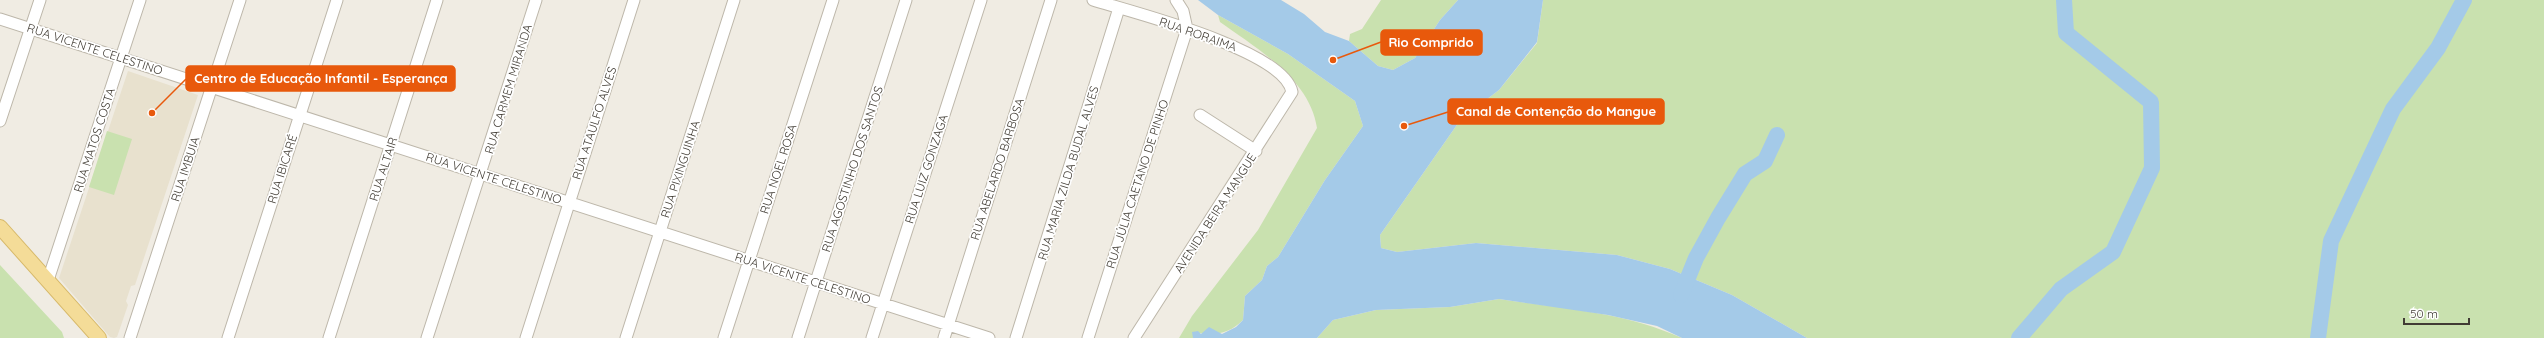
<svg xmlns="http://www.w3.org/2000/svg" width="2544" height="338" font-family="Quicksand,sans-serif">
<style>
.education{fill:#e8e1ce}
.green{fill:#c9e1af}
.water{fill:#a4cae8}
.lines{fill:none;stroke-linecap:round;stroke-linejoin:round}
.river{stroke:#a4cae8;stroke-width:16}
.minor-casing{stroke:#bdb7aa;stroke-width:13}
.major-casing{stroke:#d7b96a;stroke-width:16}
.minor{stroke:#fff;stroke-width:11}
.major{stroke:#f4dc98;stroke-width:14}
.labels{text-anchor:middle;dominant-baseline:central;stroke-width:3.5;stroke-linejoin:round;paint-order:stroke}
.street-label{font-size:12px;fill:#413c34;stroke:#fff}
.leader{fill:none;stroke:#e8590c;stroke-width:1.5}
.callout-dot{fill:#e8590c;stroke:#fff;stroke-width:1.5}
.callout{fill:#e8590c;stroke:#e8590c;stroke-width:1.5}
.callout-label{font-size:13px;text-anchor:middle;font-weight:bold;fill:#fff}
</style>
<rect width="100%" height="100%" fill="#f0ece3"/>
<path class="education" d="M128 71 198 95 135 285 131 286 126 301 128 305 117 337 114 338 110 337 59 278Z"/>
<path class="green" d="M1381 0H1458L1440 20 1415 58 1393 70 1378 66 1349 41 1350 34 1362 29Z
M1543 0H2544V338H1807L1732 295 1670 269 1617 255 1476 243 1397 252 1381 248 1380 235 1461 119 1499 90 1537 43Z
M1218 15 1288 54 1355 101 1363 126 1325 180 1278 257 1267 266 1262 280 1245 296 1243 320C1228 335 1213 336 1193 332V338H1179L1192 316 1258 230 1317 128C1310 79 1256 48 1220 22Z
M107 131 132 139 114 195 89 187Z
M0 265 62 332 64 338H0Z
M1499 299C1561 308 1625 312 1682 338H1317L1333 320 1376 310 1450 307Z"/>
<path class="water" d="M1198 0H1281L1304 14 1325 32 1349 41 1378 66 1393 70 1415 58 1440 20 1458 0H1543L1537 42 1499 90 1461 119 1380 235 1381 248 1397 252 1476 243 1617 255 1670 269 1732 295 1807 338H1682L1657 326 1608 315 1499 299 1450 307 1376 310 1333 320 1317 338H1193L1192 332 1198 331 1201 334 1209 327 1222 334 1236 327 1243 320 1245 296 1262 280 1267 266 1278 257 1325 180 1363 126 1355 101 1288 54 1218 15Z"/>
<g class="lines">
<path class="river" d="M1681 295 1696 258 1718 218 1745 174 1765 161 1777 135
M2019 338 2061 289 2113 252 2152 168 2151 102 2066 33 2064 0
M2318 338 2331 241 2393 109 2438 48 2464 0"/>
<defs>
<path id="minor" d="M1093 0C1132 12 1284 50 1292 92L1134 338
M0 19 989 338
M1200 115 1256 151
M0 121 40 0
M48 280 140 0
M130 338 240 0
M228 338 337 0
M329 338 437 0
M427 338 536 0
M526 338 634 0
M626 338 734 0
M724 338 833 0
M798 338 906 0
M872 338 981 0
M944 338 1051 0
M1016 338 1119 8
M1088 338 1187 29 1183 11 1176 0"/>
<path id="major" d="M0 227 99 338"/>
</defs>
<use href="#minor" class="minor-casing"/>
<use href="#major" class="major-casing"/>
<use href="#minor" class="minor"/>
<use href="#major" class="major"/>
</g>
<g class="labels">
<g class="street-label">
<text transform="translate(1198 34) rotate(19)">RUA RORAIMA</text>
<text transform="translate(95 49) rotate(18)">RUA VICENTE CELESTINO</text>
<text transform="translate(508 89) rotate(-73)">RUA CARMEM MIRANDA</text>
<text transform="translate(594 123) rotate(-72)">RUA ATAULFO ALVES</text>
<text transform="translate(94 140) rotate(-72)">RUA MATOS COSTA</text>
<text transform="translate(185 169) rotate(-72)">RUA IMBUIA</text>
<text transform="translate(282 169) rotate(-72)">RUA IBICARÉ</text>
<text transform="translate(383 169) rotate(-72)">RUA ALTAIR</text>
<text transform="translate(680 169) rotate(-72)">RUA PIXINGUINHA</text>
<text transform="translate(778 169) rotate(-72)">RUA NOEL ROSA</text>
<text transform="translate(852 169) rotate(-72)">RUA AGOSTINHO DOS SANTOS</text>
<text transform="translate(926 169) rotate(-72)">RUA LUIZ GONZAGA</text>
<text transform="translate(997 169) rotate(-72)">RUA ABELARDO BARBOSA</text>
<text transform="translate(1068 173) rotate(-73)">RUA MARIA ZILDA BUDAL ALVES</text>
<text transform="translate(494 178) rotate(18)">RUA VICENTE CELESTINO</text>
<text transform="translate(1137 184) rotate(-72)">RUA JÚLIA CAETANO DE PINHO</text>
<text transform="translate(1215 213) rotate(-57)">AVENIDA BEIRA MANGUE</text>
<text transform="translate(803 278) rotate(18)">RUA VICENTE CELESTINO</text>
</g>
</g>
<path class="leader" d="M1333 60L1381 42M152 113L186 79M1404 126L1448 112"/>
<g class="callout-dot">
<circle cx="1333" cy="60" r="4"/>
<circle cx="152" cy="113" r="4"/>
<circle cx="1404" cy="126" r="4"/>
</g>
<g class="callout">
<rect x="1381" y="30" width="101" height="25" rx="4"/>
<rect x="186" y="66" width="269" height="25" rx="4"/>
<rect x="1448" y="99" width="216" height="25" rx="4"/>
</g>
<g class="callout-label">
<text x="1431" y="47">Rio Comprido</text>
<text x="321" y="83">Centro de Educação Infantil - Esperança</text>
<text x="1556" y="116">Canal de Contenção do Mangue</text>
</g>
<path d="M2404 318v6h65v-6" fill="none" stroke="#413c34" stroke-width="2"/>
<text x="2410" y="318" font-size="12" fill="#413c34" stroke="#ffffff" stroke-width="3" paint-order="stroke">50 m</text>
</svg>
